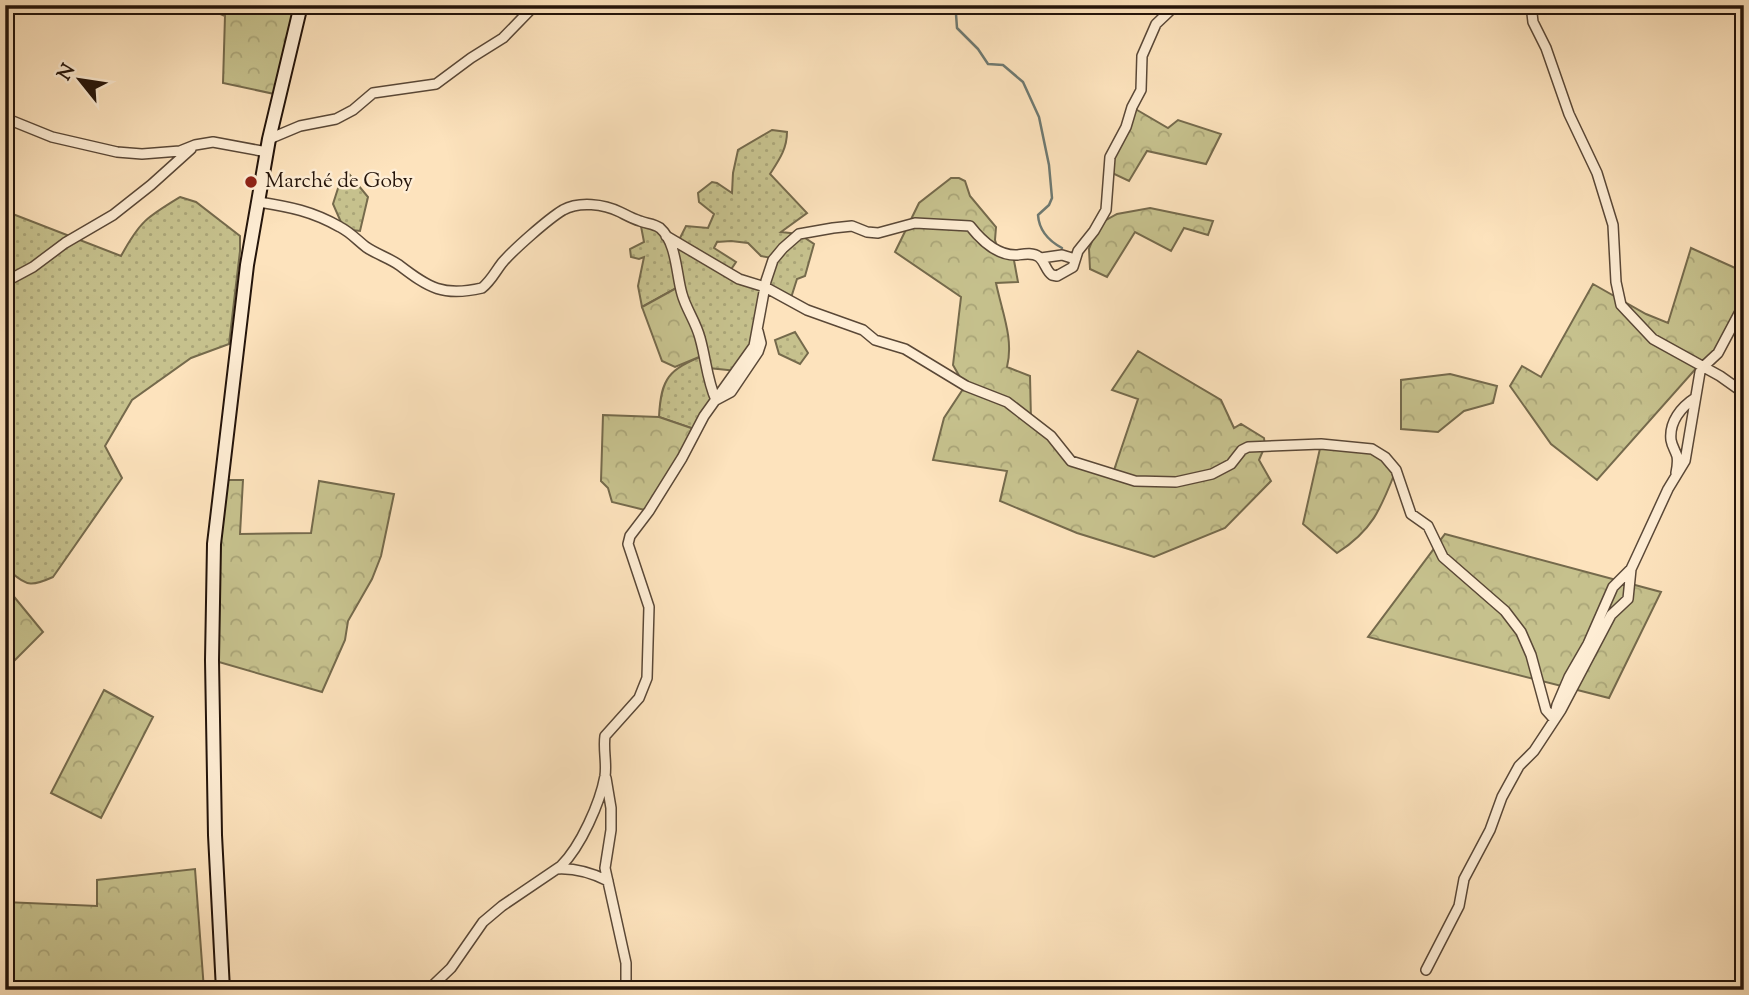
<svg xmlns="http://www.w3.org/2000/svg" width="1749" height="995" font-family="'Sorts Mill Goudy',serif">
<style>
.grass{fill:url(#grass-dots);stroke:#756a4c;stroke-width:2;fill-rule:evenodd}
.forest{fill:url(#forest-crowns);stroke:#756a4c;stroke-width:2}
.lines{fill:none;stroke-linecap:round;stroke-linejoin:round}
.stream{stroke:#6e7971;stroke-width:2.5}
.street-casing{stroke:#5a4837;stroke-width:12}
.secondary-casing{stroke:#24140a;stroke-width:16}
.street{stroke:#feedd4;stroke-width:9}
.secondary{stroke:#feedd4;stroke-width:12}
.poi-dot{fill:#8f2418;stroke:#feedd4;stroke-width:2.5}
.labels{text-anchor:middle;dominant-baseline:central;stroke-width:5;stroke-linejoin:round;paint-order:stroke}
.poi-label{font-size:21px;fill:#24140a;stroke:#feedd4;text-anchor:start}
</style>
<defs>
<pattern id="grass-dots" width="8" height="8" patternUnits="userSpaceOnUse" patternTransform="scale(1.75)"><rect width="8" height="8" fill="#c6c18d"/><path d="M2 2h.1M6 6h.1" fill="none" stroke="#aaa578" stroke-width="1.8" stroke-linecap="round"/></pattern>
<pattern id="forest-crowns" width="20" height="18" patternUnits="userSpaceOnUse" patternTransform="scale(1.75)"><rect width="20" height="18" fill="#c6c18d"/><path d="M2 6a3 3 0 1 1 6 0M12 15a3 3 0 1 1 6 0" fill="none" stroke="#aaa578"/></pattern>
</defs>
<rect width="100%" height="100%" fill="#fde3bd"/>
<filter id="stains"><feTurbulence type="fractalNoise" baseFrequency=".00286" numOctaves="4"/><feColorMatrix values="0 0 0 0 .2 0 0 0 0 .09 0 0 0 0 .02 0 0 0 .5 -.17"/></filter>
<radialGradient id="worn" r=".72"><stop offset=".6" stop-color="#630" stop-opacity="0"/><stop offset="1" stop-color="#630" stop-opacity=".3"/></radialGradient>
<path class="grass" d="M772 130 787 132C787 149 779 160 770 174L807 213 781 232 799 234 814 244 805 276 797 279 790 301 767 290 754 346 737 371 708 368 716 400 697 430 659 417C661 377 669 370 704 355L680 286 642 307 638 286 644 257 639 259 631 257 630 249 644 242 640 221 678 242 686 226 708 228 714 214 699 202 698 193 712 182 717 183 732 193 733 173 738 150ZM731 241 748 243 761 256 772 258 763 285 730 271 736 262 714 248 717 242Z
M349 174 368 197 360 231 344 229 333 204 341 179Z
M180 197 196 202 240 236V251L229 344 191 358 132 400 105 446 122 478 53 577C33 586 27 587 11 572L12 548 5 543V211L121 256C140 221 147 217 180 197Z
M795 332 808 353 800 364 779 354 775 340Z"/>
<path class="forest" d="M200 5H301L279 95 223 83 225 16Z
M1132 107 1168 128 1178 120 1221 134 1206 164 1147 151 1129 181 1110 172Z
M951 178H959L965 181 970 196 996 227 995 240 998 250 1013 255 1018 282 996 283C1002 312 1014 339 1007 367L1030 376 1031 420 1066 458 1113 473 1138 399 1112 390 1138 351 1221 400 1234 428 1241 424 1264 438 1265 446 1259 460 1271 481 1225 528 1154 557 1077 533 1000 501 1007 471 933 460 944 418 965 386 953 365 961 297 895 252 919 203Z
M1150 208 1213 221 1208 235 1184 228 1171 251 1135 232 1107 277 1090 269 1089 249 1099 224 1117 214Z
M1691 248 1744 272V304L1718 353 1699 365 1597 480 1551 444 1510 386 1522 366 1541 377 1593 284 1646 314 1668 323Z
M680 286 704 355 675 367 662 361 642 307Z
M1450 374 1497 386 1493 403 1464 411 1438 432 1401 429V380Z
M603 415 659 417 697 430 649 511 612 502 608 488 601 481Z
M1321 444 1372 449 1396 470C1381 508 1373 530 1337 553L1303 524Z
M221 480H243L240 534 311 533 319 481 394 494 381 556 372 579 348 621 345 640 322 692 212 660Z
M1445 534 1661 592 1609 698 1368 637Z
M6 587 43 632 5 670V588Z
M104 690 153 717 101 818 51 793Z
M195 869 204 990H5V902L97 906V880Z"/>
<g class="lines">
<path class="stream" d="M961 5 956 14 957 28 978 49 988 64 1003 65 1023 82 1039 117 1049 165 1052 198 1049 205 1038 215C1039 230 1049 241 1062 248"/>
<defs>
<path id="street" d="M914 5 919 8 925 5
M1531 5 1533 22 1546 48 1569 114 1597 173 1613 225 1616 282 1621 305 1653 339 1720 376 1744 393
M5 118 52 137 117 152 142 154 180 151 195 145 213 142 267 152
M269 139 300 126 336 119 353 110 373 93 436 84 471 58 503 38 535 5
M259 202C290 207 312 211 340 227 350 232 357 240 366 247 376 254 389 258 399 265 429 288 443 297 482 288 491 281 495 272 502 263 513 250 548 219 563 210 579 201 604 204 620 212 626 215 633 219 640 221 647 224 653 223 660 228 677 243 676 274 682 294 686 309 696 322 700 338 706 359 707 380 716 400L731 392 758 352 761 343 758 331
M666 236 739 279 765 287 807 310 863 330 875 340 905 349 966 386 1007 402 1051 436 1071 461 1135 481 1176 482 1212 474 1231 464 1242 450 1248 447 1321 444 1372 449 1385 457 1396 470 1411 514 1428 526 1443 557 1505 611 1521 632 1531 655 1546 710 1554 719 1557 705 1569 677 1588 644 1613 587 1631 569
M1041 258 1062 255 1075 259
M5 282 33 267 65 243 113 215 151 185 191 149
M1676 473C1677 468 1678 461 1677 456 1675 450 1672 446 1671 440 1669 422 1681 407 1695 398
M606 778 611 808V830L605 868 626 963V990
M557 869C574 868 592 873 608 881
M1426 970 1459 906 1464 879 1490 830 1502 797 1519 766 1534 751 1561 710 1611 615 1628 599 1631 569 1638 554 1668 489 1685 461 1700 372 1703 367 1718 353 1744 304
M428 990 451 968 483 922 502 906 561 866C581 846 600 803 605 776 607 763 603 749 605 736L639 698 647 678 649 607 628 544 630 536 649 511 682 458 704 416 754 346 766 281 773 260 783 248 799 234 833 228 852 226 867 232 878 233 915 223 970 226C981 240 997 256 1017 255 1024 254 1033 252 1039 257 1045 262 1046 271 1052 275L1057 276 1073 267 1078 251 1094 231 1106 210 1110 157 1126 127 1132 107 1141 90 1142 56 1156 24 1176 5"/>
<path id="secondary" d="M223 990 215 835 212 660 214 544 247 265 269 139 301 5"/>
</defs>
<use href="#street" class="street-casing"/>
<use href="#secondary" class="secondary-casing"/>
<use href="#street" class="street"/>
<use href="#secondary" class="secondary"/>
</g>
<circle class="poi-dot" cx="251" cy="182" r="7"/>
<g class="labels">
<g class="poi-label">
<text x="265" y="182">Marché de Goby</text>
</g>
</g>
<rect width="1749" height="995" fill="none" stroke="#fde3bd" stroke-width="28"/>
<rect x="7" y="7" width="1735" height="981" fill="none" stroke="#24140a" stroke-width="3.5"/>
<rect x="14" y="14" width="1721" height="967" fill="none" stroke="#24140a" stroke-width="2"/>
<g transform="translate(80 80) rotate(300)" stroke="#feedd4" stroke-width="5" paint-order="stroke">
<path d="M0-5L12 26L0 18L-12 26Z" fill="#24140a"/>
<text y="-10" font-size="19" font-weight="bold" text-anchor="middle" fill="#24140a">N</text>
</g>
<rect width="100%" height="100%" filter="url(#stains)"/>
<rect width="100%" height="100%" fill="url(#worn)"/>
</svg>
